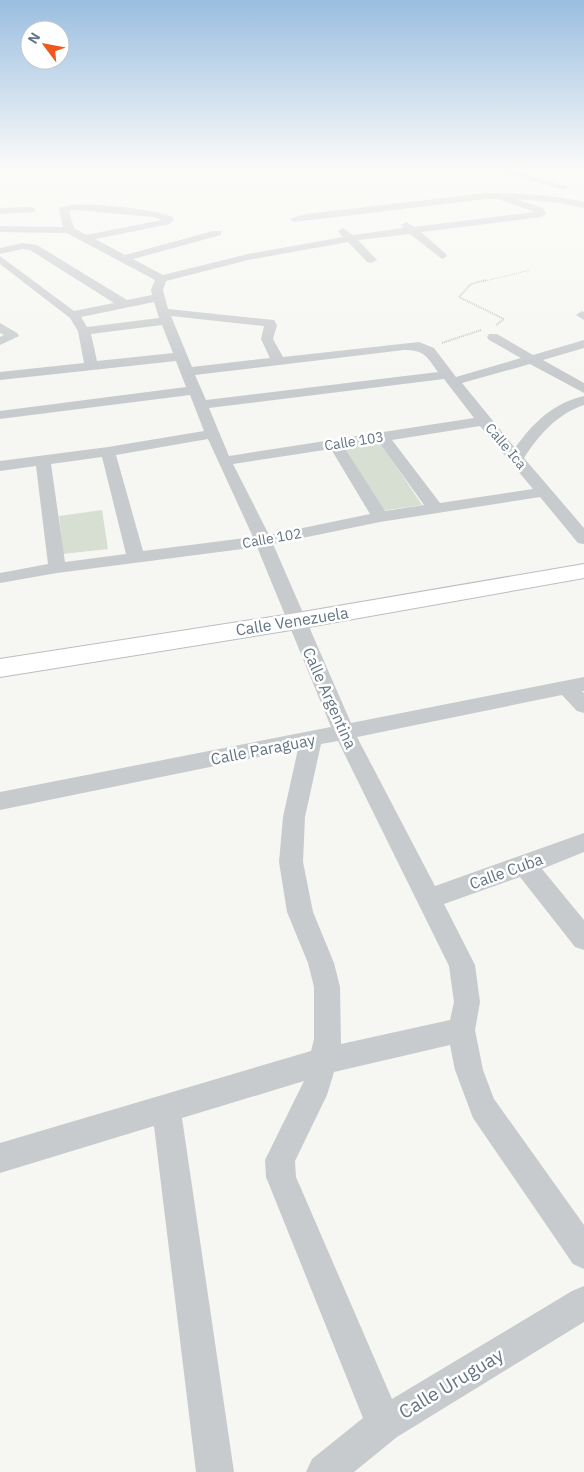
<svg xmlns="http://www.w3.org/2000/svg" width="584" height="1472" font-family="'IBM Plex Sans',sans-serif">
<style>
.green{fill:#d7dfd3}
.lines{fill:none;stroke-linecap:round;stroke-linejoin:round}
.secondary-casing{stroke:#babec3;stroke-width:2}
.path-far1{stroke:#c1c2c4;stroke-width:1;stroke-dasharray:1 1;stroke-linecap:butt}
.path{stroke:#c1c2c4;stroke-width:2;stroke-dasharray:1 1;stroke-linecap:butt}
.street{fill:#c8cbce;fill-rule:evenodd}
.secondary{fill:#fff;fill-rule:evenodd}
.labels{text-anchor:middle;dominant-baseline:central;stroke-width:5;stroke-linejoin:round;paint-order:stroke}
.far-street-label{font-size:14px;fill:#637486;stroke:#fff}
.street-label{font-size:16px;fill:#637486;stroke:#fff}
.near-street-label{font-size:19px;fill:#637486;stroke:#fff}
</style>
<rect width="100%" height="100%" fill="#f6f6f2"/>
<path class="green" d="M380 442 422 505 381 511 342 447Z
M102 510 108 549 63 554 59 516Z"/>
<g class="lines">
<defs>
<path id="secondary" d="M584 564V578L297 629 0 677V659L297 613Z"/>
</defs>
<use href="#secondary" class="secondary-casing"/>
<path class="path-far1" d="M481 282 530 270"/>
<path class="path" d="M486 280 471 284 459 297 504 319 496 325
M442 343 481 330"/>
<path class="street" d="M490 169H506L569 187 564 190Z
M486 193C520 193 551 195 584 202V208L560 203 516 199 543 208 546 214 541 217 421 232 446 254 447 256 442 259 410 234 358 240 377 260 371 263 367 262 348 242 248 260 166 281 163 290 168 309 274 320 277 325 273 339 283 357 419 342 434 348 456 377 521 358 489 340 487 337 489 334H497L533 355 584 340V348L543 360 584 383V393L530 364 462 383 515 448C533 423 553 403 584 396V405C557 414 539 435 524 458L584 528V544L578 543 540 497 380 522 273 544 351 723 584 677V691H582L584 693V713L577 711 562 695 357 737 435 886 584 833V852L542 869 584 920V950L575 947 520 877 444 904 475 965 480 1002 475 1030 483 1070 494 1099 584 1225V1269L573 1264 473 1118 455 1070 450 1045 334 1072 327 1095 295 1161 296 1177 392 1399 572 1291 584 1286V1322L397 1437 354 1472H306L312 1459 363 1418 266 1177 265 1160 304 1081 182 1118 234 1472H196L154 1126 0 1173V1143L311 1051 314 1039V987L308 963 287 912 279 862 283 817 298 749 0 810V792L331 727 257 547 57 573 0 583V573L48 564 36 466 0 471V461L108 447 204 431 190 395 0 419V411L186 387 176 361 0 380V372L84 363 78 331 70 318 0 264V256L74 311 114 303 30 250 22 249 0 254V248L22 243 37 245 127 300 152 295 151 290 155 280 67 233 0 232V226L63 227 59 209C71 198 156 210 173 217L174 219 170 224 95 239 125 255 213 231H221V235L133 259 163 275 248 254 343 237 338 231 343 228 353 235 404 228 401 225 406 222 414 227 535 212 498 199H486L294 222 289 219 306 214ZM74 210 154 217 162 220 86 235 74 228 69 211ZM154 302 159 318 87 327 81 317ZM171 316 264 326 261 339 270 358 192 367ZM162 325 173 353 97 361 91 334ZM404 350C425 350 427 357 438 372L206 400 195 375ZM444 379 474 418 229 456 209 408ZM480 426 533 489 440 503 392 440ZM208 439 253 537 143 551 116 455ZM379 442 424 505 385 511 344 447ZM331 449 370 514 269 535 233 464ZM102 457 126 554 65 562 51 464ZM338 741 449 966 454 1002 450 1020 341 1044 340 987 334 963 313 912 303 862 305 817 321 744Z
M31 207 35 208V212L0 214V208Z
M582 311 584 312V320L576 315Z
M0 323 17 333 19 336 0 345V337L4 335 0 333Z"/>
<use href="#secondary" class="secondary"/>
</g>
<linearGradient id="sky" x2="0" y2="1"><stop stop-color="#9abee0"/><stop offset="0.45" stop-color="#fbfbf9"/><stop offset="1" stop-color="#fbfbf9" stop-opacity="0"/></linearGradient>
<rect width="584" height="375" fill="url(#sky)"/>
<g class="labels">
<g class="far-street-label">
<text transform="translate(354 441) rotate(-9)">Calle 103</text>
<text transform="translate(506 446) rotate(50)">Calle Ica</text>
<text transform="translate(272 538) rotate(-10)">Calle 102</text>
</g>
<g class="street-label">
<text transform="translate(292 621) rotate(-9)">Calle Venezuela</text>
<text transform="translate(330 698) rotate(66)">Calle Argentina</text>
<text transform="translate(263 749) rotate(-11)">Calle Paraguay</text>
<text transform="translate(506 871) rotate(-20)">Calle Cuba</text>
</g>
<g class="near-street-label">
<text transform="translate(451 1383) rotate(-31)">Calle Uruguay</text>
</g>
</g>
<g transform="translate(45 45) rotate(302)"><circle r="24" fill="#ffffff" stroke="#c1c7cf"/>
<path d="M0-4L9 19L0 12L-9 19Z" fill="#f05819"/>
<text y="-8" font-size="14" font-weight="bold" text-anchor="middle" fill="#637486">N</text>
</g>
</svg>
